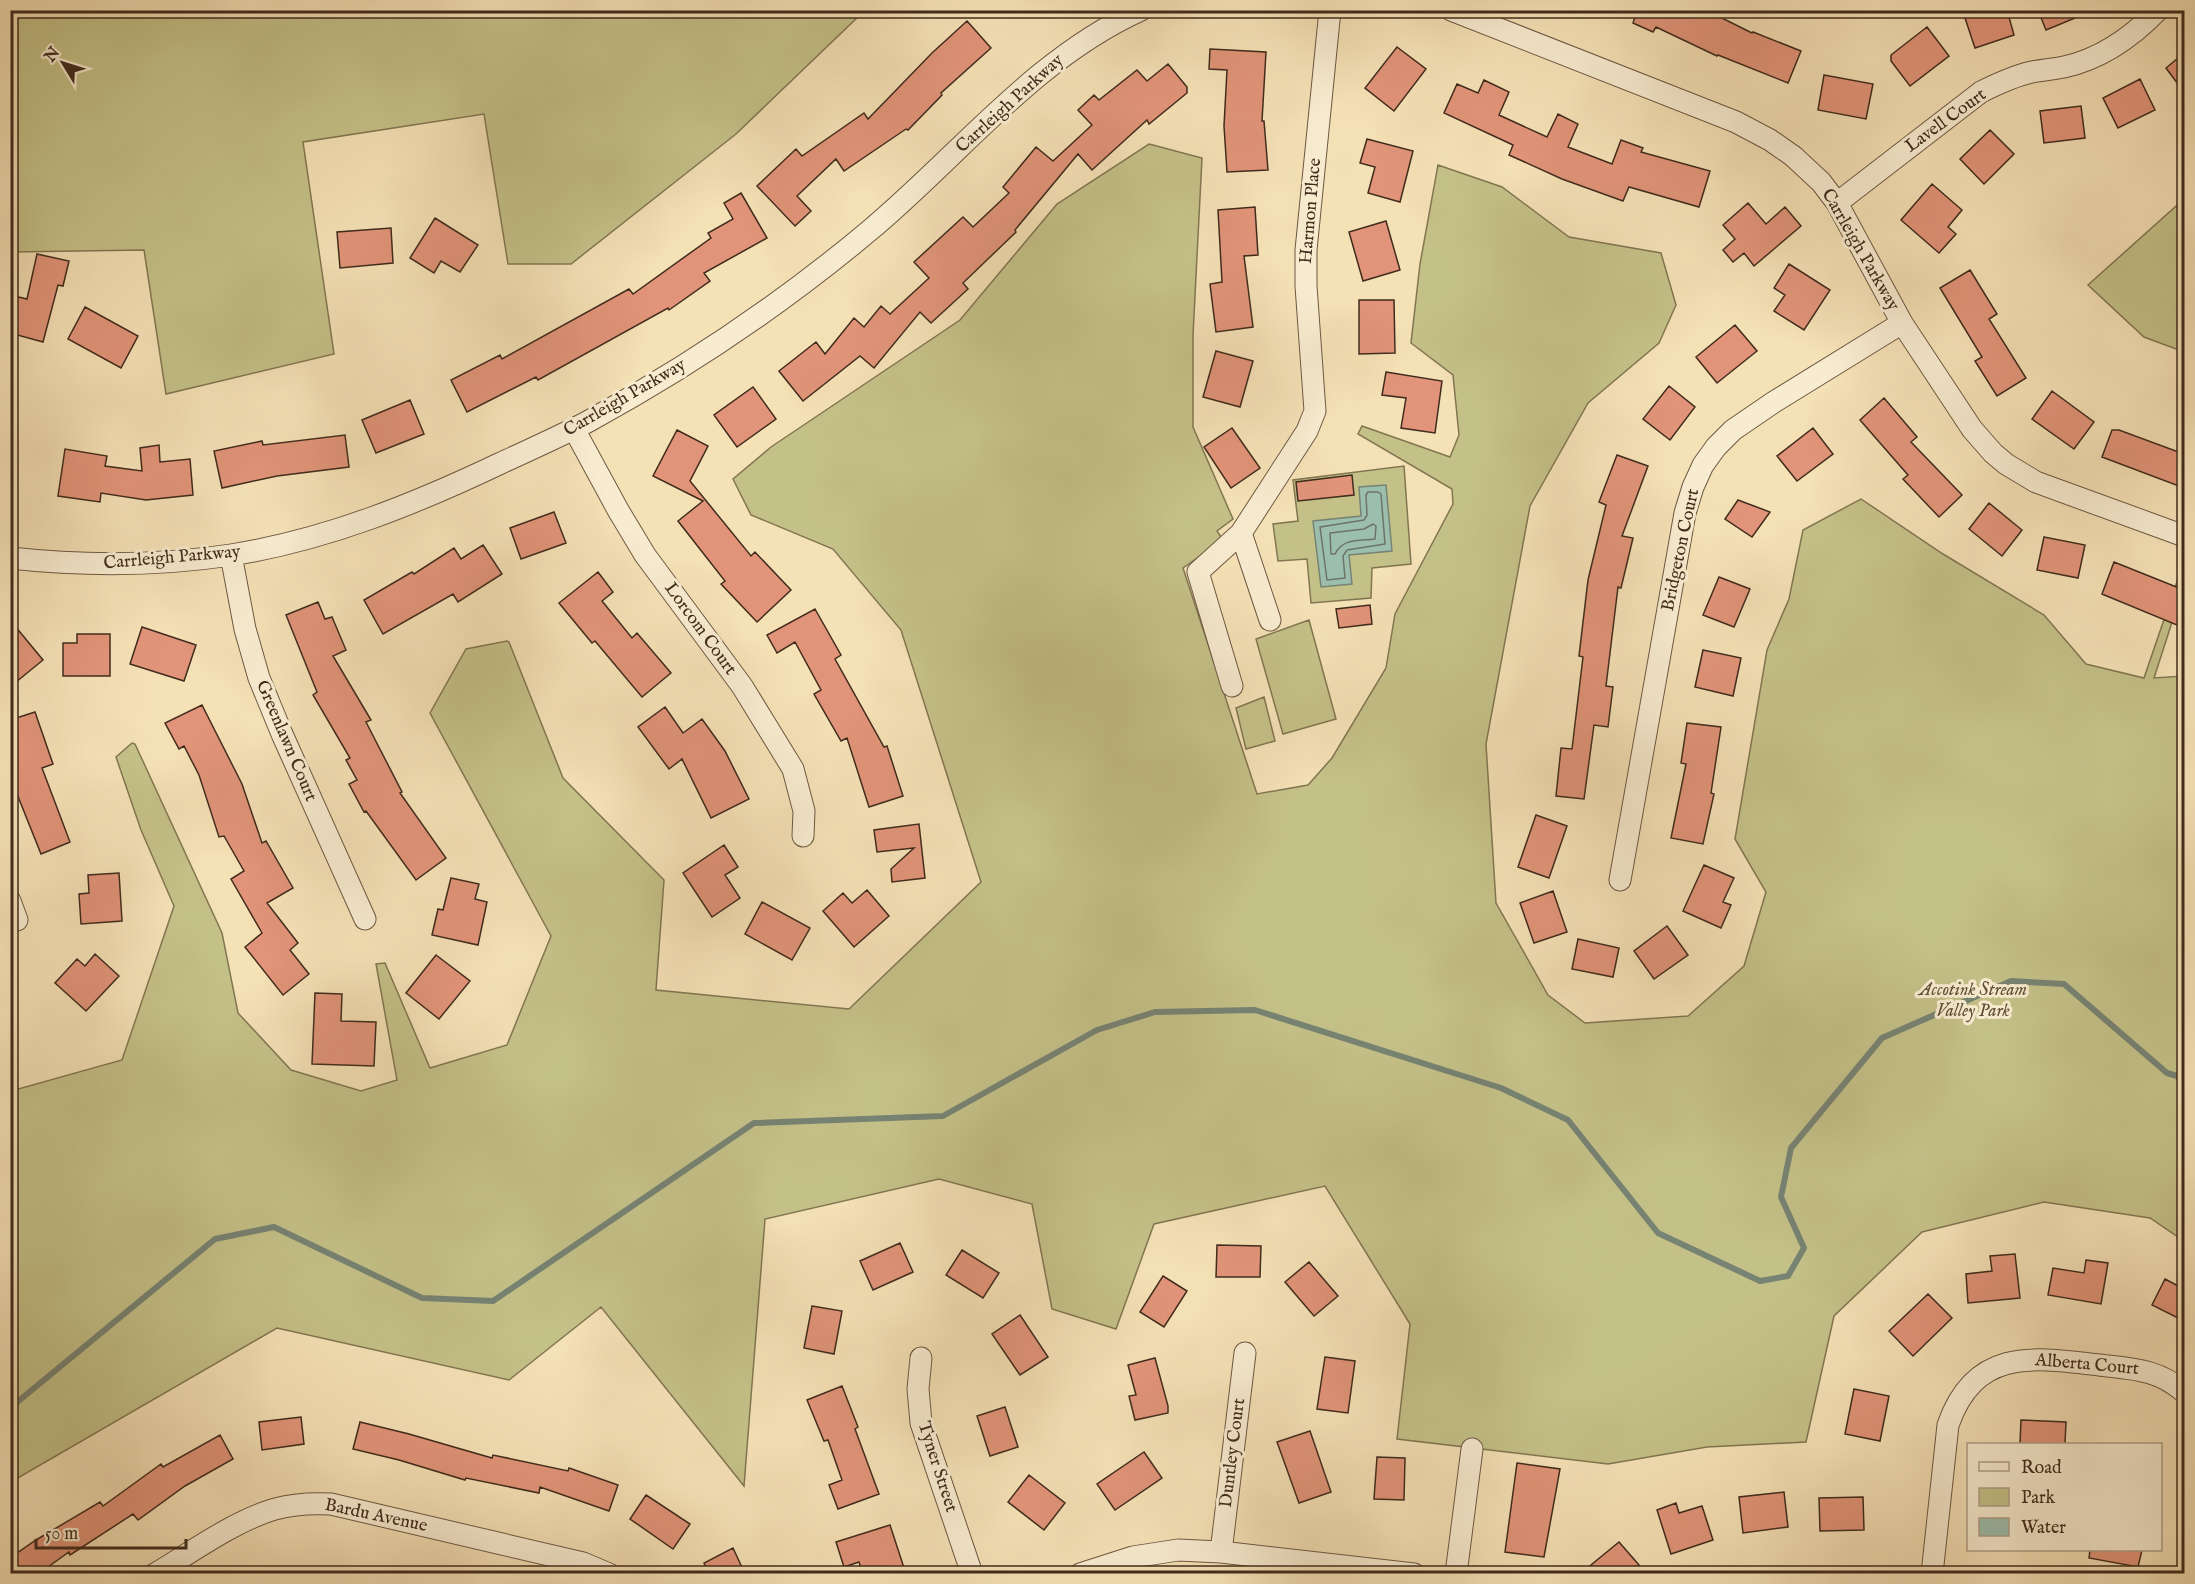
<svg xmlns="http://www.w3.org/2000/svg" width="2195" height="1584" font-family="'IM FELL English',serif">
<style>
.green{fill:#c4c188;stroke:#827652;stroke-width:1.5}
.water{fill:#9cbead;stroke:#778373;stroke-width:1.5}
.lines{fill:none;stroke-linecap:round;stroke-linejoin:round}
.shore{stroke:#6e7464;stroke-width:1.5}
.stream{stroke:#778373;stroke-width:6}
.building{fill:#e19479;stroke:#402b1c;stroke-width:1.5}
.minor-casing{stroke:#6d5842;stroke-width:23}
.minor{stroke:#f8ecd0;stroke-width:21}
.labels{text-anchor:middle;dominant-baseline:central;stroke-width:6;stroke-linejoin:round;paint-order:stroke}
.street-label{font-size:18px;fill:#402b1c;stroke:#f8ecd0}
.park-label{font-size:18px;font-style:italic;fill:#615037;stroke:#f8ecd0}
</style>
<rect width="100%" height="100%" fill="#f5e1b6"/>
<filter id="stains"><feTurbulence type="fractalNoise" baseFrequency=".00333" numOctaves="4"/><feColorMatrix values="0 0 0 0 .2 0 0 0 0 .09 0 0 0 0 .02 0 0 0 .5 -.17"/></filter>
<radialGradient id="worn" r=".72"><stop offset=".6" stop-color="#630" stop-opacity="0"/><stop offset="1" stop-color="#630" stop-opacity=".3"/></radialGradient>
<path class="green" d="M861 11 862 13 736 134 571 264H508L484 114 303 142 334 354 166 394 144 250 11 252V11Z
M1149 144 1202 158 1193 335V427L1233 519 1217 531 1223 540 1183 568 1257 794 1308 785 1332 758 1386 668 1395 614 1453 504 1452 489 1358 434 1362 426 1450 457 1459 435 1453 375 1411 343 1420 264 1438 165 1502 187 1569 237 1661 253 1676 305 1659 343 1588 403 1530 506 1486 744 1496 903 1548 995 1585 1023 1688 1016 1744 966 1766 892 1735 839 1767 650 1789 599 1803 530 1861 499 1943 554 2044 615 2086 664 2144 678 2184 561V585L2154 678 2184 676V1241L2150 1218 2044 1202 1922 1232 1834 1316 1806 1442 1707 1447 1608 1464 1397 1439 1410 1324 1325 1186 1154 1224 1116 1329 1052 1309 1032 1204 939 1179 765 1219 744 1486 601 1307 509 1380 277 1328 11 1482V1091L122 1060 174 906 141 830 116 757 132 743 135 744 222 933 238 1013 291 1070 361 1091 397 1080 376 964 385 963 430 1068 507 1045 551 936 430 713 466 649 507 641 509 642 563 778 664 880 656 990 849 1009 981 882 901 630 833 549 751 515 733 479 771 447 960 320 1057 204Z
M2184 199V352L2144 337 2088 285Z
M1404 466 1411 564 1372 568 1371 598 1311 603 1307 559 1278 561 1273 524 1298 521 1293 480Z
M1309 620 1336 719 1283 734 1256 639Z
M1264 697 1275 741 1246 749 1236 708Z"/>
<path class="water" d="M1386 485 1392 551 1349 555 1352 584 1321 587 1313 521 1361 516 1359 487Z"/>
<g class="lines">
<path class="shore" d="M1368 492H1378L1381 494 1385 544 1347 550 1343 556 1345 578 1327 580 1320 527 1364 520 1367 515 1366 495Z
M1373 524 1376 526 1375 539C1359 541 1343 538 1335 554H1331L1330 533 1364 529Z"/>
<path class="stream" d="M10 1408 215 1239 274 1227 422 1298 493 1301 754 1123 943 1116 1097 1030 1155 1012 1255 1010 1501 1088 1568 1120 1658 1233 1760 1281 1788 1276 1804 1248 1781 1197 1791 1148 1882 1038 2011 981 2064 984 2167 1073 2184 1078"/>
</g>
<path class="building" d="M1622 10H1706L1752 33 1753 32 1801 51 1788 83 1718 55 1717 56 1656 27 1653 32 1633 23 1635 17Z
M1979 10H2007L2014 35 1975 48 1964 15Z
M2038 10H2092V11L2046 30Z
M967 21 991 48 941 93 942 95 908 130 906 129 844 171 836 159 797 196 811 211 795 226 757 186 796 149 802 156 864 113 868 119 932 53Z
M1927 27 1949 56 1910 86 1891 61V55Z
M1397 47 1426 69 1394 111 1365 88Z
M1210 49 1266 52 1262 121H1264L1268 170 1227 172 1224 126 1227 70 1209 69Z
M2184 53V92L2166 68Z
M1168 64 1187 87V93L1149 124 1147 120 1092 170 1078 154 1015 230 1016 232 963 283 968 289 931 323 920 312 874 368 860 356 803 401 779 371 816 342 825 354 854 318 864 327 881 306 890 314 929 278 914 262 963 217 973 227 1009 193 1003 187 1036 147 1053 161 1092 125 1078 110 1094 95 1099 100 1137 70 1147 81Z
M1824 75 1873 84 1866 119 1818 110Z
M2140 79 2155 110 2118 128 2103 98Z
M1484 80 1509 92 1499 115 1547 137 1558 114 1578 124 1568 147 1612 164 1621 140 1643 148 1641 152 1710 171 1699 207 1629 187 1623 201 1562 179 1509 155 1513 145 1444 113 1457 84 1478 93Z
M2081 106 2085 138 2044 143 2040 111Z
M1990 130 2014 154 1984 184 1960 159Z
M1367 139 1413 151 1400 202 1368 193 1375 167 1360 163Z
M1932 184 1962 210 1948 227 1956 234 1939 253 1901 220Z
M741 193 767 238 704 273 710 281 669 310 668 308 538 380 536 377 467 412 451 380 500 355 502 359 629 289 633 294 711 238 708 233 733 219 724 203Z
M1748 203 1766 224 1785 207 1801 226 1754 266 1744 253 1733 262 1723 250 1735 239 1723 225Z
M1255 207 1258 255 1244 256 1253 327 1216 332 1210 284 1222 282 1218 210Z
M435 218 478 245 460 272 441 261 434 273 410 258Z
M1386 221 1400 270 1363 281 1349 232Z
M391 228 393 263 340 268 337 232Z
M37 254 69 261 63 286 58 285 43 342 10 333V295L27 299Z
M1789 264 1830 290 1804 330 1774 311 1785 295 1774 288Z
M1970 270 1997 314 1989 319 2026 378 1997 396 1975 361 1982 357 1940 288Z
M1359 300H1394L1395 353 1359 354Z
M85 307 138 336 121 368 68 339Z
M1735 325 1757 351 1717 383 1696 357Z
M1216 351 1253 361 1240 407 1203 397Z
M1386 372 1442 381 1435 433 1401 428 1406 398 1382 395Z
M1669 386 1695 407 1670 440 1643 419Z
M753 387 776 419 737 447 714 415Z
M2052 391 2094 422 2074 449 2032 419Z
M1884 398 1917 437 1911 442 1962 495 1939 517 1903 479 1908 475 1860 420Z
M410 400 424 434 376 453 362 420Z
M1232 428 1260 468 1231 488 1204 447Z
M1813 428 1833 454 1797 481 1777 456Z
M677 430 708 446 690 481 751 556 755 552 791 590 757 622 721 584 725 581 678 521 703 501 653 476Z
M2112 430H2119L2184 454V488L2102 457Z
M345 435 349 467 277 476 222 488 214 451 262 441 263 445Z
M159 445 160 462 190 459 193 495 146 500 101 493 100 502 58 496 65 449 107 456 105 466 142 471 140 448Z
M1617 455 1648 466 1622 536 1633 538 1621 588 1618 587 1606 686 1613 687 1608 727 1594 725 1584 799 1556 796 1561 748 1572 749 1583 657 1579 656 1588 580 1606 505 1599 502Z
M1352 475 1354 495 1298 501 1296 482Z
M1738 500 1770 512 1752 537 1725 519Z
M1989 503 2022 530 2002 556 1969 529Z
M554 512 566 543 521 559 510 528Z
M2044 537 2085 545 2078 578 2037 570Z
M483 545 502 574 458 602 453 594 383 634 364 600 412 572 414 574 454 548 461 559Z
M2114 562 2184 590V628L2102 594Z
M598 572 613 592 602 601 632 638 637 633 671 673 642 697 595 641 592 643 559 603Z
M1719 577 1750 589 1734 627 1703 615Z
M318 602 325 619 332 617 346 650 333 656 371 720 366 722 402 792 400 793 446 858 416 880 366 811 364 812 349 784 357 780 346 760 350 758 313 695 317 692 286 615Z
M1370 605 1372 624 1339 628 1336 609Z
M815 609 841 655 835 659 884 747 887 746 903 796 869 807 847 738 841 741 814 694 821 690 795 642 777 653 767 635Z
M10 620 43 660 10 687Z
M142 627 196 645 184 681 130 664Z
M77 634H110V676H63V643H77Z
M1703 650 1741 658 1733 696 1695 687Z
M202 705 242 784 262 843 266 841 293 888 267 903 298 943 290 950 309 974 283 995 245 947 262 933 231 879 244 871 224 836 219 837 199 775 184 746 179 749 165 723Z
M665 707 683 733 702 719 725 751 749 799 711 818 682 759 669 769 638 727Z
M35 712 53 764 42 768 70 842 41 854 19 799 10 770V720Z
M1687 723 1721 727 1711 793 1714 794 1703 844 1671 838 1686 764 1681 763Z
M1536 815 1567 826 1549 878 1518 867Z
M919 824 925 878 892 882 891 869 914 848 877 852 874 830Z
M724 845 738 867 725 875 740 898 712 917 683 873Z
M1704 865 1734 878 1723 902 1731 905 1721 928 1683 911Z
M119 873 122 921 81 924 79 894 89 893 88 875Z
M451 878 479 884 475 899 487 902 478 945 432 935 438 909 443 910Z
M867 890 889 916 854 947 823 911 843 893 852 903Z
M1553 891 1567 932 1534 943 1520 903Z
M762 902 810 928 792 960 745 934Z
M1667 926 1688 955 1654 979 1634 951Z
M1578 939 1619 948 1613 977 1572 969Z
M95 954 119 976 86 1011 55 983 77 959 85 966Z
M436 955 470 981 439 1019 406 993Z
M315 993 342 994 341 1021 376 1022 374 1066 312 1064Z
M900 1243 913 1272 873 1290 860 1261Z
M1217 1245 1261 1246 1260 1277H1216Z
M962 1250 999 1273 983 1298 946 1275Z
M2015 1254 2020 1298 1968 1303 1966 1274 1992 1271 1990 1256Z
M2086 1260 2108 1263 2101 1304 2048 1295 2053 1268 2084 1273Z
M1309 1262 1338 1296 1314 1316 1285 1282Z
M1163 1276 1187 1291 1164 1327 1140 1312Z
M2165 1279 2184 1289V1321L2152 1305Z
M1928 1294 1952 1318 1913 1356 1889 1331Z
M812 1306 842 1311 834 1354 804 1348Z
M1020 1315 1048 1357 1020 1375 992 1334Z
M1325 1357 1355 1361 1348 1413 1317 1409Z
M1155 1358 1168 1406V1413L1135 1420 1129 1396 1136 1395 1128 1365Z
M842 1386 858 1427 855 1429 879 1494 838 1509 829 1485 842 1480 828 1440 824 1441 807 1400Z
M1854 1389 1889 1396 1880 1441 1845 1434Z
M1005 1407 1018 1447 990 1456 977 1416Z
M301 1417 304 1444 262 1450 259 1422Z
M2021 1420 2066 1422 2065 1444H2020Z
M360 1422 409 1434 492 1458 493 1455 568 1471 569 1468 618 1485 609 1511 540 1487 539 1493 466 1478 465 1480 399 1460 353 1449Z
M1310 1431 1331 1492 1299 1503 1277 1442Z
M220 1435 233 1459 185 1486 138 1520 133 1514 70 1555 69 1552 38 1574H10V1558L36 1540 100 1502 103 1506 161 1464 163 1467Z
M1144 1452 1162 1478 1115 1510 1097 1484Z
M1377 1457 1405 1458 1404 1500 1374 1499Z
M1517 1463 1560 1469 1544 1557 1505 1552Z
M1029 1475 1065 1503 1044 1530 1008 1502Z
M1784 1492 1788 1527 1743 1533 1739 1497Z
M646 1495 690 1524 673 1549 630 1519Z
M1863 1497 1864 1530 1820 1531 1819 1498Z
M1676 1503 1679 1513 1702 1506 1713 1540 1671 1554 1657 1510Z
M890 1525 906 1574H863L859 1562 844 1567 836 1542Z
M1619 1542 1639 1565 1629 1574H1580Z
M733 1548 745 1574H709L704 1563Z
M2090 1550H2142L2138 1567 2089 1558Z"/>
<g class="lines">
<defs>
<path id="minor" d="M1451 10 1736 122 1770 140 1793 156 1821 182 1837 203 1902 323 1972 429 1993 453 2006 464 2036 482 2184 536
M1837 203 1981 92C1997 84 2014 76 2032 72 2043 70 2054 69 2064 67 2101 59 2132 37 2158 10
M574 429 618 510 645 555 742 686 793 769 804 811 803 836
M1241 533 1270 620
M231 555 245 629 259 678 282 734 365 919
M10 558C84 566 158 566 231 555 326 540 415 504 501 463 531 449 561 436 589 421 688 367 783 303 869 231 959 156 1033 59 1141 10
M1232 686 1198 572 1241 533 1307 431 1315 411 1306 286V250L1330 10
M1620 880 1685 513 1693 487 1703 465 1716 447 1733 430 1774 402 1902 323
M10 901 17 920
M921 1358 918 1389 921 1423 972 1574
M1221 1552 1245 1353
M155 1574C192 1552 234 1521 275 1509 293 1504 312 1503 331 1504L583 1563 609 1574
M1080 1574 1133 1557 1178 1550 1221 1552 1414 1574
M1456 1574 1472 1449
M1932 1574 1948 1425C1975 1348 2032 1357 2099 1365 2133 1369 2158 1369 2184 1392"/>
</defs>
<use href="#minor" class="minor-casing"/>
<use href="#minor" class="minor"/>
</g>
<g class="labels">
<g class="street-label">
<text transform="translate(1010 104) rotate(-42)">Carrleigh Parkway</text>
<text transform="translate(1946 121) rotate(-36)">Lavell Court</text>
<text transform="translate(1311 211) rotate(-85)">Harmon Place</text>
<text transform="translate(1860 250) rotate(60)">Carrleigh Parkway</text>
<text transform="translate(625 398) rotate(-30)">Carrleigh Parkway</text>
<text transform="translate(1681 550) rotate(-78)">Bridgeton Court</text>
<text transform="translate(172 558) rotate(-5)">Carrleigh Parkway</text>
<text transform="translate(700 629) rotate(54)">Lorcom Court</text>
<text transform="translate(286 741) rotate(67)">Greenlawn Court</text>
<text transform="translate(2087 1365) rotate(5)">Alberta Court</text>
<text transform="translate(1233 1453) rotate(-83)">Duntley Court</text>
<text transform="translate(937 1467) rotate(72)">Tyner Street</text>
<text transform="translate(376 1516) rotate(12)">Bardu Avenue</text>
</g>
<g class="park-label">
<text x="1973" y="990">Accotink Stream<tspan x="1973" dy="21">Valley Park</tspan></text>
</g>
</g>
<rect width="2195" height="1584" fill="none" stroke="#f5e1b6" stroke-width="36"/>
<rect x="12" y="12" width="2171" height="1560" fill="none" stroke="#402b1c" stroke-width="3"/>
<rect x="18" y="18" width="2159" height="1548" fill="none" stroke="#402b1c" stroke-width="1.5"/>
<rect x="1967" y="1443" width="195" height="108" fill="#f8ecd0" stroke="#ae9f88" stroke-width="1.5"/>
<rect x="1979" y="1462" width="30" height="9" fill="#f8ecd0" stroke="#ae9f88" stroke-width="1.5"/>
<text x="2021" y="1473" font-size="18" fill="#402b1c">Road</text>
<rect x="1979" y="1488" width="30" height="18" fill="#c4c188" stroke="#ae9f88" stroke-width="1.5"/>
<text x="2021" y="1503" font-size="18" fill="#402b1c">Park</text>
<rect x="1979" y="1518" width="30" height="18" fill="#9cbead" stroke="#ae9f88" stroke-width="1.5"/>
<text x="2021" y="1533" font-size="18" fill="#402b1c">Water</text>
<g transform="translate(63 63) rotate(308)" stroke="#f8ecd0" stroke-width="4.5" paint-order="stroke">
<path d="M0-4.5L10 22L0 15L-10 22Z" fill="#402b1c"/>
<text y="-9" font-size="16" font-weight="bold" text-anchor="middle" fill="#402b1c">N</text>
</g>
<path d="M36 1539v9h150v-9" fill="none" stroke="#402b1c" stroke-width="3"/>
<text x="45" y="1539" font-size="18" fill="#402b1c" stroke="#f8ecd0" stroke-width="4.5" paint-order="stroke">50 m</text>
<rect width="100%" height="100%" filter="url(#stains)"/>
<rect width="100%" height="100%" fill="url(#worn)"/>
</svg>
